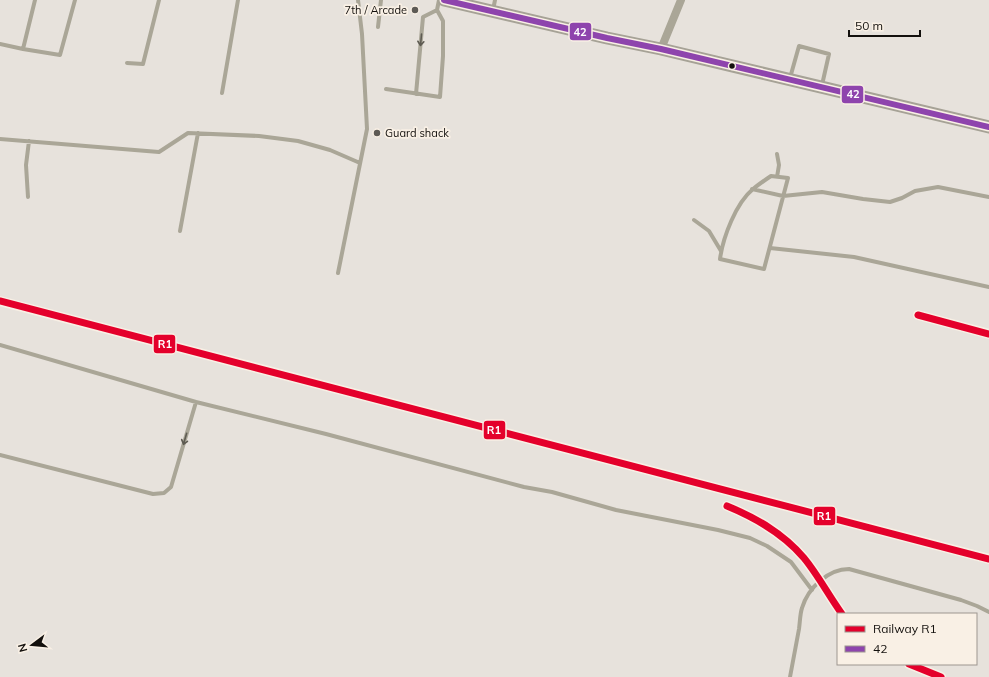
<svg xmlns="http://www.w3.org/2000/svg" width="989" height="677" font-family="Mulish,sans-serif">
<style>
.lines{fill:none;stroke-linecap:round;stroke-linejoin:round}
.lane{stroke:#aaa697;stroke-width:4}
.street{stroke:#aaa697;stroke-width:8}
.primary{stroke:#a6a296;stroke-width:13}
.bus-1-casing{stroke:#f9f0e5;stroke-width:9}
.bus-1{stroke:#8e44ad;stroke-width:6}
.rail-1-casing{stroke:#f9f0e5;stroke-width:10}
.rail-1{stroke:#e4002b;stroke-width:7}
.oneway{stroke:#5e5b52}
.poi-dot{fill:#5d5a55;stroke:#f9f0e5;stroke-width:1.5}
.bus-dot{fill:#13100d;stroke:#f9f0e5;stroke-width:1.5}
.labels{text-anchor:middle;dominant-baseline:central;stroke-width:3.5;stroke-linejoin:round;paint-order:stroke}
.poi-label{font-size:11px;fill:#13100d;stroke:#f9f0e5;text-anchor:end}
.line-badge{stroke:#f9f0e5;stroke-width:1.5}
.badge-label{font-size:11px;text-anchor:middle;font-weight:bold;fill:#fff}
</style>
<rect width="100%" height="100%" fill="#e7e2dc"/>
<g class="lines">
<path class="lane" d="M35 0 23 49 60 55 75 0
M493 10 495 0
M378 27 381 0
M0 44 23 49
M127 63 143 64 159 0
M790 78 799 46 829 54 822 85
M386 89 440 97 443 56V21L437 10 439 0
M222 93 238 0
M416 94 423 17 437 10
M0 139 159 152 188 133 259 136 298 141 330 150 360 163
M771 176 788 178 764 269 720 259C723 237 736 203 753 189 759 184 765 180 771 176Z
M777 177 779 165 777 154
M752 189 783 196 822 192 863 199 890 202 902 198 915 191 938 187 989 197
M28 197 26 165 29 141
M694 220 709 231 721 251
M180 231 198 133
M770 248 854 257 989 287
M338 273 367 129 362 34 358 0
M0 345 196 402 326 434 524 487 552 492 616 510 718 530 750 538 767 546 791 562 812 590
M0 455 153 494 164 493 171 487 196 402
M790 677C793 661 796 645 799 629 800 622 800 614 802 608 808 588 828 569 849 569L961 600 977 606 989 612"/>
<path class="street" d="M661 49 681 0"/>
<path class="primary" d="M444 0 607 38 661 49 989 127"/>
<defs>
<path id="bus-1" d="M444 0 607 38 661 49 989 127"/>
</defs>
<use href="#bus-1" class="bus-1-casing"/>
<use href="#bus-1" class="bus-1"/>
<defs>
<path id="rail-1" d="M0 301 989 559
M918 315 989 334
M727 506C756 518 783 533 804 558 818 575 829 596 842 614
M909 664 941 677"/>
</defs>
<use href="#rail-1" class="rail-1-casing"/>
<use href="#rail-1" class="rail-1"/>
</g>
<defs><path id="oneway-shaft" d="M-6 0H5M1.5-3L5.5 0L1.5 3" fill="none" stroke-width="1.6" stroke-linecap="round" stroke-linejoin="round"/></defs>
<g class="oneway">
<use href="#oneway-shaft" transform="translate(421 40) rotate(95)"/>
<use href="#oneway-shaft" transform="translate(185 439) rotate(106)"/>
</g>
<g class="poi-dot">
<circle cx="415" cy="10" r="4"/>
<circle cx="377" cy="133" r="4"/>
</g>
<circle class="bus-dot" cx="732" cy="66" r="3.5"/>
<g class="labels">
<g class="poi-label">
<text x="407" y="10">7th / Arcade</text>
<text x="385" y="133" text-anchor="start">Guard shack</text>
</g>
</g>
<g class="line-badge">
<rect x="569" y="22" width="23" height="19" rx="4" fill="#8e44ad"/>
<rect x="841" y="85" width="23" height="19" rx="4" fill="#8e44ad"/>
<rect x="153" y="334" width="23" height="20" rx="4" fill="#e4002b"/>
<rect x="483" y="420" width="23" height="20" rx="4" fill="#e4002b"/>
<rect x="813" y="506" width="23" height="20" rx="4" fill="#e4002b"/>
</g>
<g class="badge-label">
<text x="580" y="36">42</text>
<text x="853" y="98">42</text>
<text x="165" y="348">R1</text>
<text x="494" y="434">R1</text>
<text x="824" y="520">R1</text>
</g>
<rect x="837" y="613" width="140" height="52" fill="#f9f0e5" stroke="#9d968f"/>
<rect x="845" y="626" width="20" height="6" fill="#e4002b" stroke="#9d968f"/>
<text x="873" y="633" font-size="12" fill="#13100d">Railway R1</text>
<rect x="845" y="646" width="20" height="6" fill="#8e44ad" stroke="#9d968f"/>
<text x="873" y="653" font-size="12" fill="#13100d">42</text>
<g transform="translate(32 645) rotate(254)" stroke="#f9f0e5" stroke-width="3" paint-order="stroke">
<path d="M0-3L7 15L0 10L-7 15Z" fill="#13100d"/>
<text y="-6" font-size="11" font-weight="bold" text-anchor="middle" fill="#13100d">N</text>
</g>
<path d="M849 30v6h71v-6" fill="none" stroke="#13100d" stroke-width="2"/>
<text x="855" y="30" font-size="12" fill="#13100d" stroke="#f9f0e5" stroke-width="3" paint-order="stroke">50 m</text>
</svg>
